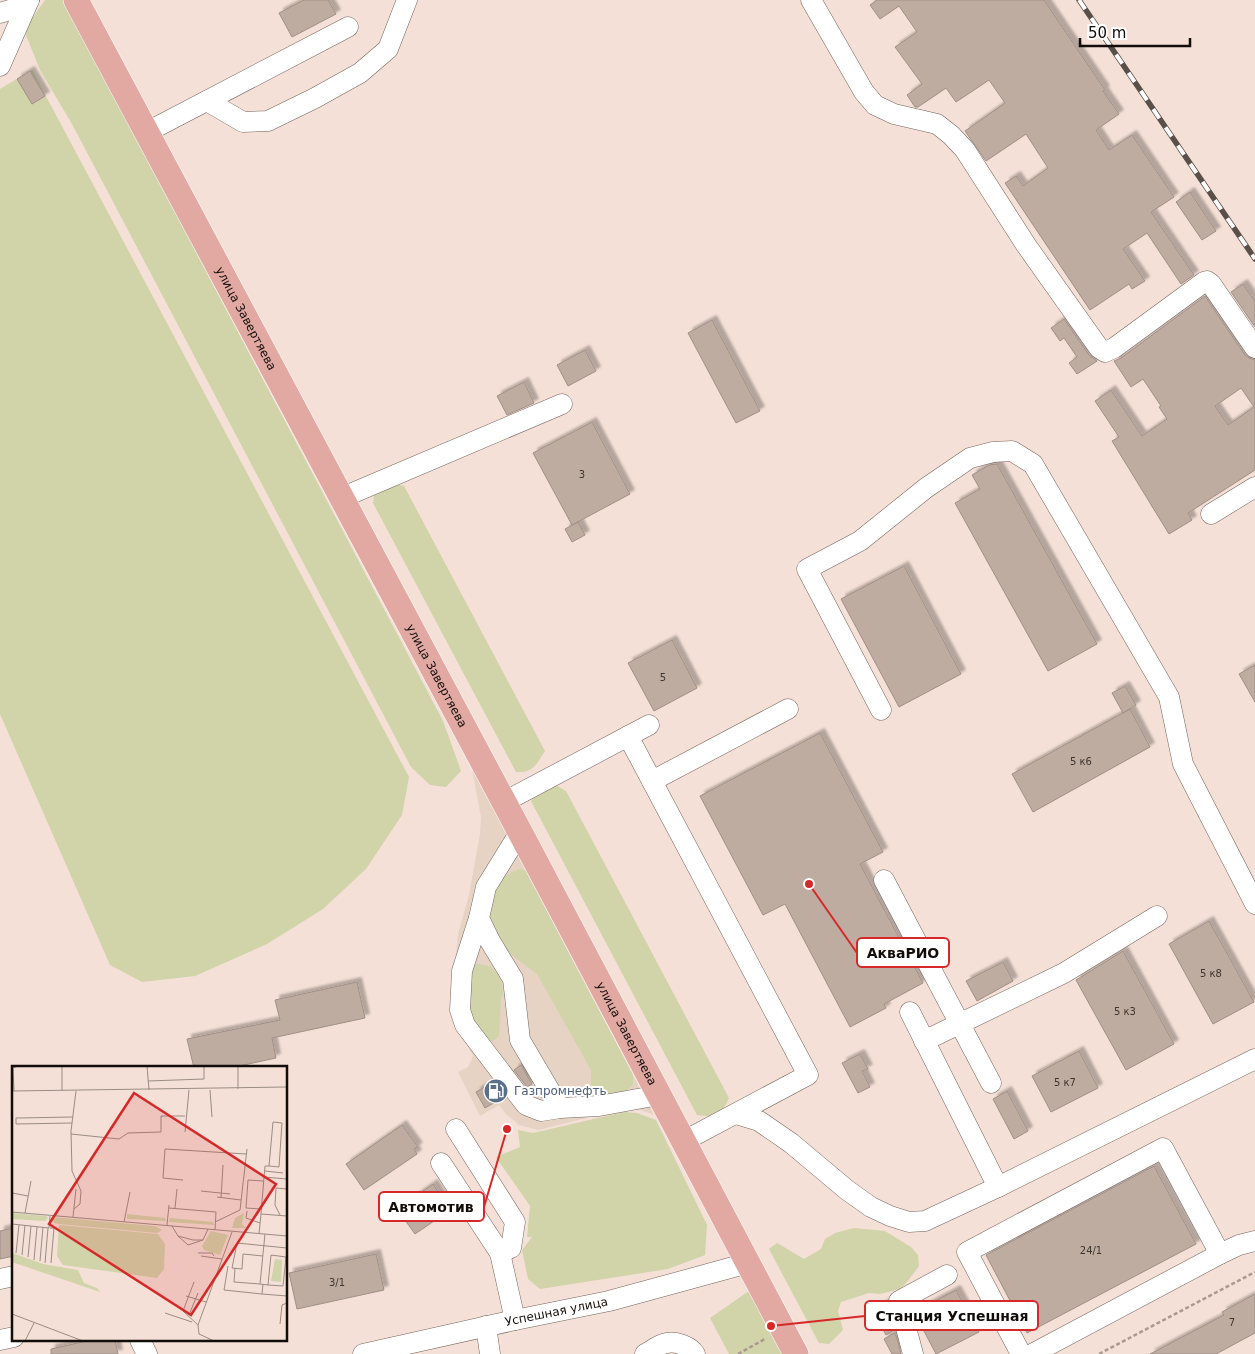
<svg xmlns="http://www.w3.org/2000/svg" width="1255" height="1354" font-family="'DejaVu Sans',sans-serif">
<style>
.commercial{fill:#e7d3c4}
.green{fill:#d1d3a9}
.building{fill:#beaca1;stroke:#a08f85;fill-rule:evenodd;filter:url(#shadow)}
.lines{fill:none;stroke-linecap:round;stroke-linejoin:round}
.minor-casing{stroke:#75645b;stroke-width:21}
.major-casing{stroke:#fff;stroke-width:26}
.path{stroke:#a99991;stroke-width:2.5;stroke-dasharray:4 2.5;stroke-linecap:butt}
.minor{stroke:#fff;stroke-width:20}
.major{stroke:#e2a9a3;stroke-width:25}
.rail-casing{stroke:#5a504a;stroke-width:5.5}
.rail{stroke:#fff;stroke-width:4;stroke-dasharray:11;stroke-linecap:butt}
.labels{text-anchor:middle;dominant-baseline:central;stroke-width:4;stroke-linejoin:round;paint-order:stroke}
.number-label{font-size:10px;fill:#3e352f}
.street-label{font-size:12px;fill:#130d09;stroke:#fff}
.service-label{font-size:12px;fill:#4e5e75;stroke:#fff;text-anchor:start}
.inset-road{fill:none;stroke:#9a8c84;stroke-width:1}
.view{fill:#d62828;fill-opacity:0.15;stroke:#d62828;stroke-width:2.5}
.inset-edge{fill:none;stroke:#130d09;stroke-width:2.5}
.leader{fill:none;stroke:#d62828;stroke-width:2}
.callout-dot{fill:#d62828;stroke:#fff;stroke-width:2}
.callout{fill:#fff;stroke:#d62828;stroke-width:2}
.callout-label{font-size:14px;text-anchor:middle;font-weight:bold;fill:#130d09}
</style>
<defs>
<filter id="shadow"><feDropShadow dx="4.5" dy="-4.5" stdDeviation="1" flood-color="#0004"/></filter>
</defs>
<rect width="100%" height="100%" fill="#f4e0d6"/>
<path class="commercial" d="M472 769 525 870 654 1115 638 1109H623L538 1130 519 1125 506 1114 499 1105 480 1116 458 1072 468 1067 473 1056 452 1018 451 1009 458 934 469 895 480 834 481 817Z"/>
<path class="green" d="M45 0H63L443 721 461 771 446 787 430 785 411 767 72 124 40 70 24 30Z
M32 70 409 777 402 815 366 869 323 909 267 944 195 976 142 982 110 965 0 714V89Z
M390 483 404 486 545 751C536 765 533 773 516 772L373 503 375 490Z
M554 784 566 791 729 1098C721 1116 716 1118 697 1115L531 801 540 790Z
M518 869 525 870 633 1075V1085C623 1096 609 1095 595 1091L591 1085V1070L537 974 505 950 489 930 488 910 492 893 500 879Z
M477 964 490 966 497 973 502 983 503 994 501 1000 499 1036C494 1041 491 1042 484 1041L465 1005 472 965Z
M624 1112 637 1113 656 1120 707 1225 705 1255 668 1269 540 1289 528 1279 522 1250 532 1237H527L530 1206 496 1157 520 1147 518 1130 533 1133Z
M854 1228 885 1231 911 1247 918 1255 919 1266 907 1282 900 1289 880 1294 869 1293 841 1302 838 1311 843 1330 829 1344 819 1343 769 1249 777 1243 804 1259 821 1249 825 1239 835 1233Z
M749 1291 784 1354H729L710 1318Z"/>
<path class="building" d="M304 0H328L336 14 292 37 279 13Z
M877 0H1044L1105 90 1103 91 1119 114 1096 130 1109 150 1132 135 1174 197 1151 212 1194 275 1181 284 1147 233 1123 249 1145 281 1132 289 1129 284 1090 310 1005 183 1016 176 1023 186 1048 168 1026 134 986 161 965 131 1005 103 989 80 956 102 946 88 918 107H915L907 95 922 84 895 47 917 32 899 6 880 19 870 5Z
M30 71 45 96 32 104 17 79Z
M1190 192 1216 231 1202 240 1176 202Z
M1243 284 1255 302V327L1231 292Z
M1205 296 1245 355 1249 358 1255 360V470L1188 513 1192 520 1169 534 1112 441 1119 437 1095 401 1111 390 1142 436 1167 419 1159 407 1161 406 1143 379 1131 387 1114 361 1121 358ZM1241 388 1254 407 1228 425 1215 406Z
M1064 319 1089 355 1097 361 1077 374 1069 363 1077 357 1064 338 1060 341 1051 328Z
M712 320 760 411 736 423 688 333Z
M585 350 596 371 568 386 557 365Z
M524 382 534 403 507 415 497 396Z
M592 422 630 494 572 525 533 453Z
M997 464 1097 644 1048 671 955 503 980 489 972 475 989 465Z
M578 522 585 535 572 542 565 529Z
M904 566 961 674 899 707 841 599Z
M672 640 697 688 654 711 628 663Z
M1255 665V702L1239 674Z
M1125 686 1136 705 1123 713 1112 693Z
M1130 709 1150 747 1033 812 1012 774Z
M820 733 883 852 860 864 923 983 884 1004 886 1008 850 1027 785 904 763 915 700 796Z
M1209 921 1254 1002 1213 1024 1169 944Z
M1123 951 1174 1044 1126 1070 1076 980Z
M1003 962 1013 981 977 1001 966 981Z
M357 982 365 1018 272 1038 276 1058 230 1068H194L187 1039 280 1020 275 1000Z
M1079 1051 1098 1088 1051 1112 1032 1076Z
M860 1054 868 1069 862 1071 870 1087 858 1093 842 1063Z
M521 1065 532 1084 527 1087 514 1070Z
M493 1082 506 1099 503 1100 502 1098 485 1108 476 1092Z
M1007 1091 1028 1131 1014 1139 993 1099Z
M402 1125 418 1147 414 1149 417 1154 364 1190 346 1164Z
M1154 1166 1196 1244 1027 1333 986 1255Z
M433 1184 450 1210 415 1234 397 1209Z
M14 1228V1256L0 1259V1231Z
M376 1254 384 1290 297 1309 289 1273Z
M956 1290 979 1332 936 1354 914 1312Z
M1255 1294V1333L1216 1354H1150L1224 1315 1222 1312Z
M886 1303 894 1330 886 1335 873 1310Z
M894 1333 897 1338 901 1354H892L884 1339Z
M91 1340H115L118 1354H51V1349Z"/>
<g class="lines">
<defs>
<g id="minor">
<path d="M811 0 864 92 875 105 894 114 937 124 951 135 965 150 1026 245 1099 348 1105 352 1114 348 1204 282 1207 281 1211 284 1255 348"/>
<path d="M0 13 13 9 29 0"/>
<path d="M0 66 29 0"/>
<path d="M207 101 243 122 268 121 315 98 360 73 388 49 407 0"/>
<path d="M147 132 348 27"/>
<path d="M341 498 562 404"/>
<path d="M1211 514 1255 487"/>
<path d="M881 710 807 569 860 541 926 488 970 458 993 452 1012 451 1033 464 1169 697 1183 764 1255 904"/>
<path d="M628 736 808 1075 684 1141"/>
<path d="M652 781 788 709"/>
<path d="M504 802 649 725"/>
<path d="M520 832 486 887 479 918 490 941 513 979 520 1040 560 1108 599 1106 659 1095"/>
<path d="M884 880 991 1083"/>
<path d="M479 918 462 971 460 1010 465 1025 526 1105 541 1111 560 1108"/>
<path d="M910 1012 998 1187"/>
<path d="M924 1041 1064 973 1157 916"/>
<path d="M736 1114 759 1121 791 1143 847 1190 871 1207 890 1216 909 1222 925 1221 998 1187 1255 1059"/>
<path d="M456 1129 515 1222 511 1248 500 1253"/>
<path d="M441 1163 500 1253 515 1320"/>
<path d="M0 1279 14 1276"/>
<path d="M486 1326 490 1354"/>
<path d="M0 1340 14 1337"/>
<path d="M140 1340 147 1354"/>
<path id="s1" d="M363 1354 515 1320 609 1301 748 1263"/>
<path d="M645 1354C651 1351 659 1344 667 1343 676 1341 690 1346 695 1354"/>
<path d="M913 1354 899 1301 947 1275"/>
<path d="M1021 1354 967 1252 1163 1148 1220 1254"/>
<path d="M1032 1354 1220 1254 1239 1245 1255 1241"/>
</g>
<g id="major">
<path id="s2" d="M76 0 520 832 796 1354"/>
</g>
</defs>
<use href="#minor" class="minor-casing"/>
<use href="#major" class="major-casing"/>
<path class="path" d="M738 1354 765 1339
M1099 1354 1255 1272"/>
<use href="#minor" class="minor"/>
<use href="#major" class="major"/>
<defs>
<path id="rail" d="M1079 0 1255 259"/>
</defs>
<use href="#rail" class="rail-casing"/>
<use href="#rail" class="rail"/>
</g>
<defs>
<symbol id="fuel-disc" viewBox="-11 -11 22 22"><circle r="9.5" fill="#5c6f8a" stroke="#fff"/><path d="M-5.5-6h7V0h2V4h1.3V-2.5L3-4.5l.8-.8L6-3V5H2.5V1h-1V6h-7ZM-4.2-4.7v3.2H.2V-4.7Z" fill="#fff"/></symbol>
</defs>
<g fill-rule="evenodd">
<use href="#fuel-disc" x="482" y="1077" width="28" height="28"/>
</g>
<g class="labels">
<g class="number-label">
<text x="582" y="474">3</text>
<text x="663" y="677">5</text>
<text x="1081" y="761">5 к6</text>
<text x="1211" y="973">5 к8</text>
<text x="1125" y="1011">5 к3</text>
<text x="1065" y="1082">5 к7</text>
<text x="1091" y="1250">24/1</text>
<text x="337" y="1282">3/1</text>
<text x="1232" y="1322">7</text>
</g>
<g class="street-label">
<text stroke="none"><textPath href="#s2" startOffset="361">улица Завертяева</textPath></text>
<text stroke="none"><textPath href="#s2" startOffset="766">улица Завертяева</textPath></text>
<text stroke="none"><textPath href="#s2" startOffset="1171">улица Завертяева</textPath></text>
<text stroke="none"><textPath href="#s1" startOffset="198">Успешная улица</textPath></text>
</g>
<g class="service-label">
<text x="514" y="1091">Газпромнефть</text>
</g>
</g>
<g transform="translate(12 1066)">
<rect width="275" height="275" fill="#f4e0d6"/>
<path d="M0 147 34 150 36 152 33 155 0 153ZM232 147 230 158 234 162H220L223 152ZM115 148 153 152 154 155 115 153ZM40 151 143 160 150 164 145 167 47 158 42 157ZM158 152 201 156 202 159 157 156ZM47 159 146 168 153 178 152 203 145 212 51 199 45 190ZM199 165 216 169 208 189 192 184 190 180ZM0 187 31 198 66 204 72 217 85 222 88 226 0 196ZM263 193 270 194 269 216 259 215Z" fill="#d1d3a9"/>
<path class="inset-road" d="M50 0V25M135 0 137 24M226 0V23M136 15 192 13V0M198 24 200 51M0 25 275 21M2 25 1 2 6 0M60 57 4 58V52L61 51M173 66 177 24M59 68 107 73 116 67 149 66V50H173M253 105 271 107M252 111 253 100H257L267 101 270 57 261 56 257 100M171 114 151 112 153 83 234 88M189 125 218 128M0 127 16 130M205 131 229 134M209 132 211 99M157 142 204 146 203 164M163 142 165 123M62 143 68 138 69 125 60 105 59 65 64 25M249 143 234 142 236 114 251 115M235 145 234 152 248 157M0 146 275 170M13 147 19 115M249 148 252 111 275 113M268 149 263 139 264 122 275 123M61 151 64 123M112 156 118 126M203 156 228 144 235 83M0 158 37 162 38 150M155 159 157 139M160 160 166 170 181 174H191L196 163M38 162H42L39 197M247 168 249 148 275 150M253 168 248 218 256 219 259 189 274 191 271 220 256 219M166 170 176 179 191 174M4 187 7 159M186 187H200L202 190M10 189 13 159M189 190 210 193M251 190 231 188 230 203 220 202 225 177 275 182M16 191 19 160M22 194 25 161M28 195 31 161M33 197 36 162M216 200 212 224 250 228M223 202 222 216 248 218M182 216 171 245 186 259M251 218 250 228 275 230M174 230 194 236M153 247 180 256M0 248 71 275M177 249 186 227M268 258 270 239 275 237M13 275 22 257M202 275 187 268 186 259 220 166"/>
<path class="view" d="M122 27 264 118 179 249 37 158Z"/>
<rect width="275" height="275" class="inset-edge"/>
</g>
<path class="leader" d="M809 884L857 953M507 1129L484 1207M771 1326L865 1316"/>
<g class="callout-dot">
<circle cx="809" cy="884" r="5"/>
<circle cx="507" cy="1129" r="5"/>
<circle cx="771" cy="1326" r="5"/>
</g>
<g class="callout">
<rect x="857" y="938" width="92" height="29" rx="5"/>
<rect x="379" y="1192" width="105" height="29" rx="5"/>
<rect x="865" y="1301" width="173" height="29" rx="5"/>
</g>
<g class="callout-label">
<text x="903" y="958">АкваРИО</text>
<text x="431" y="1212">Автомотив</text>
<text x="952" y="1321">Станция Успешная</text>
</g>
<path d="M1080 38v8h110v-8" fill="none" stroke="#130d09" stroke-width="2.5"/>
<text x="1088" y="38" font-size="15" fill="#130d09" stroke="#ffffff" stroke-width="4" paint-order="stroke">50 m</text>
</svg>
